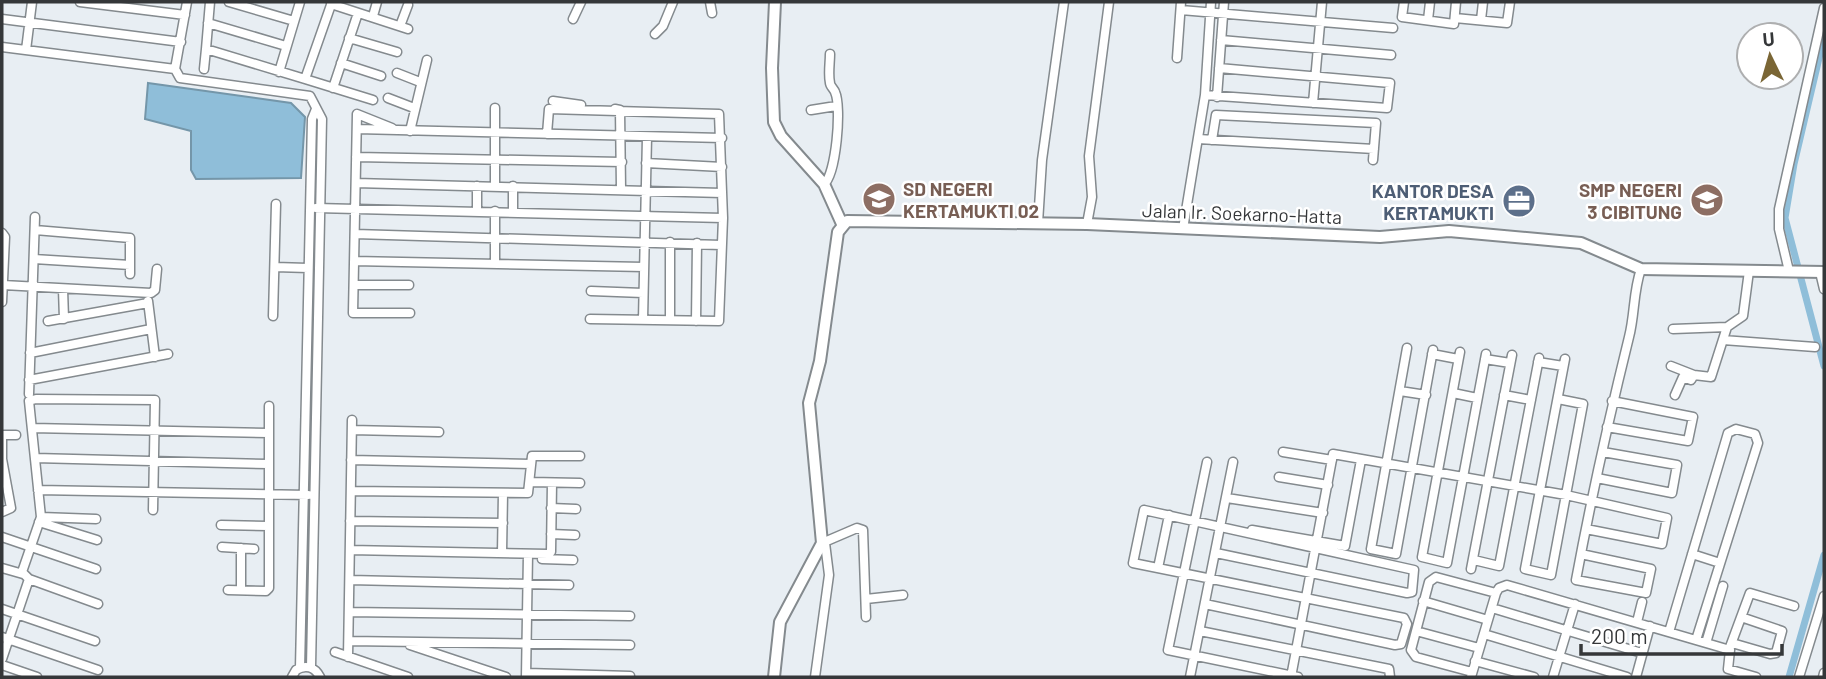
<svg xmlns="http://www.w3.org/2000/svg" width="1826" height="679" font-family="Barlow,sans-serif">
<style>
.water{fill:#8fbed9;stroke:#7496a9;stroke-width:2}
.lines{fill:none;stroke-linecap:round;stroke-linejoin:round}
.canal{stroke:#8fbed9;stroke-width:7}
.street-casing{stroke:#848a8e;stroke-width:11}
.secondary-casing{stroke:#848a8e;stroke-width:14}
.street{stroke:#fff;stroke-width:8}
.secondary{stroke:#fff;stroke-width:10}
.labels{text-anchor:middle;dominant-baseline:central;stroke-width:5;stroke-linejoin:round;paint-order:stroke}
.education-label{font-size:19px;font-weight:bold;fill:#785e54;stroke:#fff;text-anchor:start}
.service-label{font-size:19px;font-weight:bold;fill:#4e5e75;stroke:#fff;text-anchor:end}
.street-label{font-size:19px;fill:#353739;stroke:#fff}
</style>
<rect width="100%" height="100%" fill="#e8eef3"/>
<path class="water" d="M148 83 291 103 305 117 301 178 196 179 191 170V131L145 119Z"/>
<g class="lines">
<path class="canal" d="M1824 37 1794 164 1785 218 1824 366
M1789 677 1824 555"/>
<defs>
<path id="street" d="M80 2 185 15
M187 2 175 69 180 78 310 96 322 119 311 667
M210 2 206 49 305 79 332 2
M229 2 294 21
M710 2 712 13
M1404 2 1402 17 1454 24 1456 2
M331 4 408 29
M1181 10 1393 28
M373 16 377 2
M1455 18 1507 23 1510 2
M2 19 181 42
M573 19 581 2
M1428 20 1430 2
M1481 20 1483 2
M208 23 286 46
M400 26 408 5
M655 34 663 26 673 2
M349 38 397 52
M1221 40 1391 55
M2 47 175 69
M26 50 32 2
M1177 58 1181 2
M341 63 381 76
M204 69 206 49
M279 72 300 2
M397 73 420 82
M305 79 373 100
M333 88 358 13
M1205 95 1387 108 1390 83 1219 68
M1217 97 1224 2
M388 98 414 108
M553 101 581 105
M1313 103 1322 2
M615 109 620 110 621 189
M811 110 836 106
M392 128 357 114 353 313H410
M357 129 722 138
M410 131 427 60
M547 134 549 109 719 114 723 218 719 321 590 319
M1198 139 1374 149
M1212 140 1216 115 1376 123 1373 160
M356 157 622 162
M646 163 722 167
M356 183 722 193
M824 184C836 175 842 107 835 92 834 89 830 86 830 83 828 74 830 63 830 54
M495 186V108
M316 208 723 218
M477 211V186
M513 212V186
M1038 223 1042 160 1064 2
M1087 224 1092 197 1089 156 1109 2
M1183 229 1205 95 1211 2
M35 230 130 238V274
M2 233 5 237 2 302
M355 234 721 245
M34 259 130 265
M354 261 644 267
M495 264V211
M275 267 308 268
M1789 271 1779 229V209L1824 8
M1820 272 1824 289
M3 285 151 293 155 290 157 269
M354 285H409
M63 289 64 319
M591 291 643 293
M148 301 155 357
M273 316 276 204
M643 320 647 137
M670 320V242
M48 321 148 303
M696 321 697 243
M1673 329 1727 327
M1723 340 1815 347
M1407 348 1371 549 1396 554 1433 350
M1460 352 1422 557 1447 563 1486 354
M30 353 151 329
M1432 354 1458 359
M1485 359 1510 363
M1538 362 1563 366
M1671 366 1694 375
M29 380 168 354
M1400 391 1426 395
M1453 393 1477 398
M29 394 35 217
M1504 395 1531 400
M1675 395 1683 377 1691 380 1694 375 1711 377 1727 327 1743 316 1749 271
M1558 399 1583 404 1551 575 1525 569 1565 359
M1607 427 1688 441 1693 417 1612 401
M32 428 268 433
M352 430 439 432
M1283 452 1332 460
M35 458 268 464
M351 460 531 464
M1207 462 1168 650 1298 677
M1279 477 1328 485
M1597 478 1672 493 1677 465 1603 452
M531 482 580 483
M38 490 308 495
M351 491 528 493 532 456H580
M1227 498 1323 513
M551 508 576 509
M2 512 11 508 2 459V435H16
M41 517 96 519
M350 521 503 523
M39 522 97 540
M221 525 268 526
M1252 530 1345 546 1361 460
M551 534 575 535
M2 537 96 569
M822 543 857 528 863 530 866 617
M222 547 254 549
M350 550 548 554 551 552 552 483
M502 553 503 493
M1581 554 1651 569 1646 593 1576 580C1591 499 1609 418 1629 337 1635 314 1633 292 1641 269
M1692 554 1720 563
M542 559 573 560
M1474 560 1499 566 1539 358
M2 568 23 574
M1158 568 1169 515
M1471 569 1512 355
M350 580 569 585
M228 590 266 591 269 588V406
M241 590V548
M866 599 903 595
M1423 601 1488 620
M98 604 29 579 22 572 41 517 29 401 36 399 155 400 153 510
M1205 604 1395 645 1401 644 1407 624 1404 618 1133 563 1144 510 1414 570 1412 592 1407 593 1216 553
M1492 608 1642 653
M2 609 95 641
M349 612 630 616
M1637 622 1642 602
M1200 631 1389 669 1390 677
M1416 631 1479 648
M1669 632 1728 433 1736 429 1755 434 1758 443 1696 640
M1484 634 1627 677
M2 637 98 670
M349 641 630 645
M1706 643 1723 586
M1732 643 1770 654 1776 653 1782 631 1741 617
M410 645 506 677
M1730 647 1750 593 1794 606
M335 652 408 677
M348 657 352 420
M2 659 29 579
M1475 661 1534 677
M2 665 37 677
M300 668 312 119 316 109
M1472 672 1416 657 1411 650 1429 582 1436 577 1496 593
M527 673 630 676
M292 677 296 670C306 664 315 667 320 677
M526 677 528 554
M815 677 829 575 825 543
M1190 677 1233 462
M1291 677 1333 454 1566 495 1667 518 1662 544 1586 529
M1471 677 1496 593 1499 588 1507 585 1730 650 1728 669 1756 677
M1553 677 1575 604
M1636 677 1650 626
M1799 677 1824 596
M1823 677 1824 673"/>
<path id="secondary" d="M775 2 772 68 774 122 781 136 824 184 842 224
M774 677 780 622 822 543 809 403 820 361 838 232 847 221 1087 224 1380 237 1449 231 1581 243 1641 269 1824 272"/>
</defs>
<use href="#street" class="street-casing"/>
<use href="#secondary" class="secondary-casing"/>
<use href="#street" class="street"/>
<use href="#secondary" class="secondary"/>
</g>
<defs>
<symbol id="school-disc" viewBox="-11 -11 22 22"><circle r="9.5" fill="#8d6e63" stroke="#fff"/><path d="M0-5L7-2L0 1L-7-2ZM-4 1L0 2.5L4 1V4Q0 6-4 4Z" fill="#fff"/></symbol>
<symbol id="office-disc" viewBox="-11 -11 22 22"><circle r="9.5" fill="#5c6f8a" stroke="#fff"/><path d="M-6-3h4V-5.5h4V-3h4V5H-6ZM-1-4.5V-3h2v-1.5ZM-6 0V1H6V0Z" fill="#fff"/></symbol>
</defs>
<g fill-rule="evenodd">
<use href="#school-disc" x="860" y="180" width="38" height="38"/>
<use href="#school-disc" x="1688" y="181" width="38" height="38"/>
<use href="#office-disc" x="1500" y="182" width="38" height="38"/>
</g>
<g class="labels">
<g class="education-label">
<text x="903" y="188">SD NEGERI<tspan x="903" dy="22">KERTAMUKTI 02</tspan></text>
<text x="1682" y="189" text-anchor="end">SMP NEGERI<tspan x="1682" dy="22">3 CIBITUNG</tspan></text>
</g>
<g class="service-label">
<text x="1494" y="190">KANTOR DESA<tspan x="1494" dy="22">KERTAMUKTI</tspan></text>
</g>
<g class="street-label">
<text transform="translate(1242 213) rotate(2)">Jalan Ir. Soekarno-Hatta</text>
</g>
</g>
<rect width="1826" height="679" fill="none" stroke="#353739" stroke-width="7"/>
<g transform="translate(1770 56) rotate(355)"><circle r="33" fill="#ffffff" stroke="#aeafb0" stroke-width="2"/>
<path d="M0-5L12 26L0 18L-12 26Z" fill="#7a6635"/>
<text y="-10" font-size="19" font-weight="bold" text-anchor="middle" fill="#353739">U</text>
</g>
<path d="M1581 644v10h201v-10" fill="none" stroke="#353739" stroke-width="3.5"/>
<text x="1591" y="644" font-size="21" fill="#353739" stroke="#ffffff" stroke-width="5" paint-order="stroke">200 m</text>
</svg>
